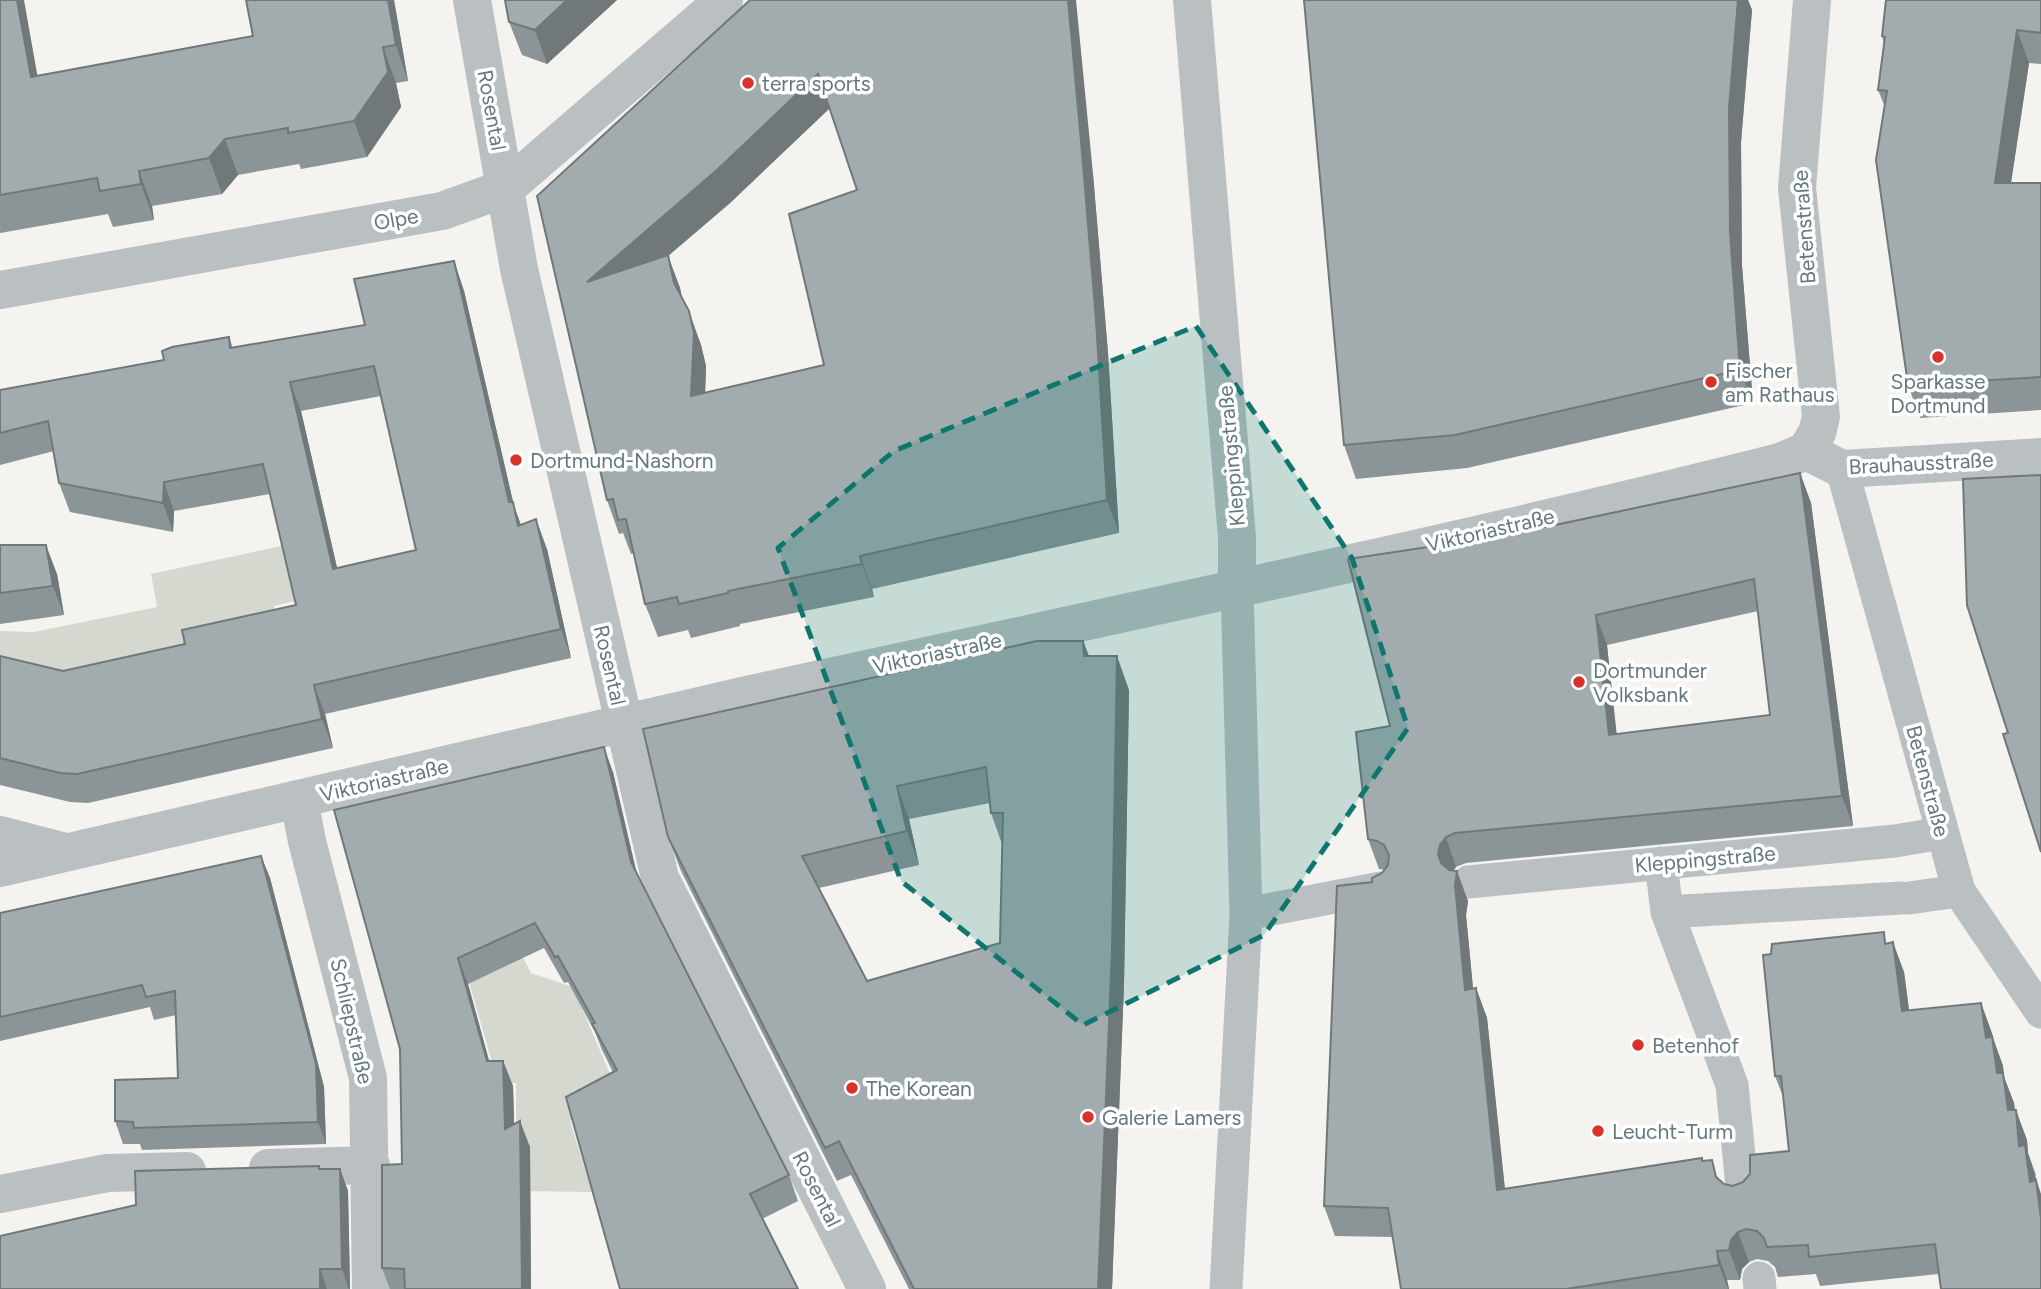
<svg xmlns="http://www.w3.org/2000/svg" width="2041" height="1289" font-family="Figtree,sans-serif">
<style>
.green{fill:#d4d8cf}
.lines{fill:none;stroke-linecap:round;stroke-linejoin:round}
.pedestrian{stroke:#bac0c2;stroke-width:33}
.minor{stroke:#bac0c2;stroke-width:38}
.wall{fill:#8b9496;fill-rule:evenodd}
.shaded-wall{fill:#71787a}
.building{fill:#a2acaf;stroke:#71787a;stroke-width:2;fill-rule:evenodd}
.marked{fill:#0f766e;fill-opacity:0.2;stroke:#0f766e;stroke-width:5;stroke-dasharray:14 9;stroke-linejoin:round}
.poi-dot{fill:#d8332b;stroke:#fff;stroke-width:2.5}
.labels{text-anchor:middle;dominant-baseline:central;stroke-width:7;stroke-linejoin:round;paint-order:stroke}
.poi-label{font-size:21px;fill:#64787f;stroke:#fff;text-anchor:start}
.street-label{font-size:21px;fill:#64787f;stroke:#fff}
</style>
<rect width="100%" height="100%" fill="#f4f3f0"/>
<path class="green" d="M281 546 295 601 274 606 280 636 193 671 0 677V631L34 632 157 607 151 574Z
M513 938 531 973 573 987 618 1093 570 1121 592 1192 522 1191 516 1135V1083H498L461 954Z"/>
<g class="lines">
<path class="pedestrian" d="M1842 469 1959 891 2041 1012
M1661 863 1667 912 1732 1085 1743 1196
M1468 882 1895 841 1942 833
M1909 898 1959 891
M1667 912 1901 898
M1246 914 1381 888
M1759 1278 1760 1289
M1226 1289 1246 914 1237 588"/>
<path class="minor" d="M472 0 519 269 660 878 867 1289
M1192 0 1237 537V588
M0 290 442 211 506 188 724 0
M1806 451 1817 433 1821 417 1797 188 1812 0
M1806 451 1842 469 2041 457
M299 800 307 841 368 1078 371 1289
M0 835 61 851
M0 868C250 810 500 750 751 694 1094 619 1439 548 1780 462L1806 451
M268 1168 371 1165
M0 1194 107 1173 187 1171"/>
</g>
<path class="wall" d="M0 0 38 76 253 36 394 0 408 81 396 83 401 107 367 157 301 169 299 164 238 175 222 194 152 206 154 220 113 227 108 214 0 233Z
M505 0H617L547 64 522 55 509 22Z
M750 0 1093 174 1108 353 1119 533 872 589 874 597 740 624V626L691 638 688 630 658 637 645 604 634 553 631 554 623 533 619 534 607 500 537 196ZM830 108 857 190 824 365 705 393 706 366 701 345 682 298 680 288 668 256 730 203Z
M1304 0H1748L1752 10 1741 142 1742 266 1753 403 1467 468 1356 479 1344 445Z
M2041 0V64L2029 63 2011 183H2041V410L1920 418 1908 385 1885 107 1878 90 1884 44 1882 36Z
M454 261 464 291 514 506 521 525 547 549 571 658 325 714 333 748 88 803 70 802 0 785V656L63 671 185 644 296 605 270 494 174 511 173 532 70 512 59 483 54 451 0 465V390L164 360 229 337 233 348 365 325ZM381 396 416 550 337 568 301 411Z
M1800 473 1811 503 1853 826 1466 863 1456 867 1453 871 1468 901 1466 915 1473 989 1476 988 1487 1018 1505 1189 1703 1161 1724 1184 1733 1186 1743 1182 1789 1151 1784 1099 1775 1076 1888 943 1904 972 1909 1010 1981 1003 2003 1066 2004 1077 2014 1103 2015 1110 2027 1140 2028 1153 2036 1175 1939 1274 1820 1286 1816 1274 1778 1277 1775 1267 1768 1261 1757 1259 1749 1262 1742 1269 1740 1280H1727L1729 1289H1401L1393 1237 1335 1236 1324 1206 1372 882 1385 870 1379 869 1368 839 1390 726 1508 535ZM1758 611 1770 715 1616 734 1607 645Z
M0 545 57 574 64 615 0 624Z
M1083 641 1089 656 1129 690 1124 984 1112 1289H909L851 1175 837 1181 681 871 668 837ZM990 803 991 813 1002 844 1000 943 867 981 819 888 919 865 909 819Z
M613 772 637 874 789 1175 798 1201 762 1219 613 1072 602 1050 595 1032 568 982 564 983 544 948 468 984 489 1061H503L513 1086 514 1124 530 1147 531 1289H390L382 1268 402 1164 400 1049 334 810Z
M261 856 270 878 324 1087 326 1144 142 1150 140 1144H123L115 1121 178 1078 176 1015 154 1020 150 1007 0 1041V913Z
M320 1169H340L348 1191 350 1289H0Z"/>
<path class="shaded-wall" d="M17 0H24L44 113 31 77Z
M388 0H394L408 81 396 45Z
M567 0H617L547 64 535 30Z
M1068 0H1076L1093 174 1108 353 1119 533 1107 500Z
M1738 0H1748L1752 10 1741 142 1742 266 1753 403 1740 370 1730 232 1729 108Z
M2017 30 2029 63 2006 216 1995 183Z
M383 47 396 83 401 107 367 157 354 121Z
M818 74 831 107 730 203 668 256 680 288 686 316 587 282Z
M225 139 238 175 222 194 209 158Z
M139 171 152 206 154 220 141 184Z
M454 261 464 291 514 506 523 531 528 556 509 502Z
M689 311 701 345 706 366 704 429 691 396Z
M290 382 301 411 344 598 333 569Z
M1800 473 1811 503 1853 826 1842 796Z
M164 482 174 511 173 532 163 503Z
M536 519 547 549 571 658 561 629Z
M46 545 57 574 64 615 53 586Z
M860 556 872 589 874 597 862 564Z
M1596 615 1607 645 1620 764 1609 735Z
M1083 641 1096 674 1084 656Z
M1117 656 1129 690 1124 984 1112 1289H1098Z
M314 685 325 714 333 748 322 719Z
M604 747 613 772 640 888 631 862Z
M897 786 909 819 919 865 907 831Z
M1446 837 1456 867 1450 875 1449 883 1438 854 1440 845Z
M261 856 270 878 324 1087 326 1144 318 1122Z
M1457 871 1468 901 1466 915 1476 1019 1465 990 1455 885Z
M1893 942 1904 972 1913 1040 1902 1011Z
M458 958 468 984 496 1086 487 1061Z
M1476 988 1487 1018 1508 1220 1497 1190Z
M1981 1003 1992 1033 1994 1047 1992 1036 2003 1066 2004 1077 2014 1103 2018 1137 2016 1110 2027 1140 2028 1153 2041 1194V1222L1986 1038Z
M503 1061 513 1086 515 1155 505 1129Z
M520 1121 530 1147 531 1289H522Z
M340 1169 348 1191 350 1289H349L342 1269Z
M1738 1232 1749 1262 1742 1269 1740 1280 1729 1250 1731 1240Z
M1717 1251 1727 1280 1729 1289H1728L1719 1265Z
M320 1269 327 1289H320Z"/>
<path class="building" d="M0 0H17L31 77 253 36 246 0H388L396 45 383 47 388 72 354 121 288 133V128L225 139 209 158 139 171 141 184 100 191 97 178 0 195Z
M505 0H567L535 30 509 22Z
M750 0H1068L1081 141 1096 320 1107 500 860 556 862 564 728 591V593L679 604 677 597 645 604 626 519 618 520 613 499 607 500 537 196ZM818 74 857 190 789 214 824 365 691 396 694 333 689 311 674 283 668 255 587 282 718 169Z
M1304 0H1738L1729 108 1730 232 1740 370 1455 435 1344 445Z
M1886 0H2041V33L2017 30 1995 183H2041V377L1908 385 1876 160 1887 91 1878 90 1885 37 1882 36Z
M454 261 509 502H513L518 526 536 519 561 629 314 685 322 719 77 774 60 773 0 758V656L63 671 185 644 182 630 296 605 263 464 164 482 163 503 59 483 48 421 0 433V390L164 360 162 351 172 347 229 337 230 348 365 325 354 279ZM374 366 416 550 333 569 290 382Z
M1800 473 1842 796 1455 833 1446 837 1440 845 1438 854 1441 863 1449 870 1457 871 1455 885 1465 990 1476 988 1497 1190 1702 1158V1161L1712 1160 1716 1177 1724 1184 1733 1186 1743 1182 1750 1174V1155L1789 1151 1781 1076H1775L1763 955 1771 954 1772 944 1884 932 1885 944 1893 942 1902 1011 1981 1003 1986 1038 1992 1036 1997 1073H2003L2008 1110H2016L2019 1146 2025 1145 2030 1182 2036 1180 2041 1219V1289H1941L1935 1244 1809 1257 1808 1245 1767 1247 1764 1238 1757 1231 1746 1229 1738 1232 1731 1240 1729 1250 1717 1251 1719 1265 1566 1289H1401L1388 1208 1324 1206 1337 886 1372 882V878L1382 873 1388 865 1389 855 1384 845 1377 841 1368 839 1356 732 1390 726 1348 559 1508 535ZM1754 579 1770 715 1609 735 1596 615Z
M2041 475V852L2003 734 2008 733 1967 605 1963 479Z
M0 545H46L53 586 0 593Z
M1037 641H1083L1084 656H1117L1112 950 1098 1289H914L839 1141 825 1148 668 837 643 729ZM986 767 991 813H1003L1000 943 867 981 802 856 907 831 897 786Z
M604 747 631 862 789 1175 750 1194 798 1289H620L566 1097 617 1070 592 1024 595 1023 558 956 555 957 535 923 458 958 487 1061H503L505 1129 520 1121 522 1289H405L404 1269 382 1268V1165L402 1164 400 1049 334 810Z
M261 856 316 1064 318 1122 134 1128 133 1122 115 1121V1080L178 1078 175 991 146 997 142 985 0 1017V913Z
M319 1166V1169H340L342 1269H320V1289H0V1236L136 1205 135 1171Z"/>
<path class="marked" d="M1196 326 1352 558 1408 728 1264 935 1083 1025 901 881 778 548 894 451Z"/>
<g class="poi-dot">
<circle cx="748" cy="83" r="7"/>
<circle cx="1938" cy="357" r="7"/>
<circle cx="1711" cy="382" r="7"/>
<circle cx="516" cy="460" r="7"/>
<circle cx="1579" cy="682" r="7"/>
<circle cx="1638" cy="1045" r="7"/>
<circle cx="852" cy="1088" r="7"/>
<circle cx="1088" cy="1117" r="7"/>
<circle cx="1598" cy="1131" r="7"/>
</g>
<g class="labels">
<g class="poi-label">
<text x="762" y="83">terra sports</text>
<text x="1725" y="370">Fischer<tspan x="1725" dy="24">am Rathaus</tspan></text>
<text x="1938" y="381" text-anchor="middle">Sparkasse<tspan x="1938" dy="24">Dortmund</tspan></text>
<text x="530" y="460">Dortmund-Nashorn</text>
<text x="1593" y="670">Dortmunder<tspan x="1593" dy="24">Volksbank</tspan></text>
<text x="1652" y="1045">Betenhof</text>
<text x="866" y="1088">The Korean</text>
<text x="1102" y="1117">Galerie Lamers</text>
<text x="1612" y="1131">Leucht-Turm</text>
</g>
<g class="street-label">
<text transform="translate(492 110) rotate(80)">Rosental</text>
<text transform="translate(396 219) rotate(-10)">Olpe</text>
<text transform="translate(1804 227) rotate(-94)">Betenstraße</text>
<text transform="translate(1231 456) rotate(-95)">Kleppingstraße</text>
<text transform="translate(1921 463) rotate(-3)">Brauhausstraße</text>
<text transform="translate(1490 530) rotate(-13)">Viktoriastraße</text>
<text transform="translate(937 653) rotate(-12)">Viktoriastraße</text>
<text transform="translate(610 665) rotate(77)">Rosental</text>
<text transform="translate(384 780) rotate(-13)">Viktoriastraße</text>
<text transform="translate(1928 781) rotate(75)">Betenstraße</text>
<text transform="translate(1705 859) rotate(-5)">Kleppingstraße</text>
<text transform="translate(352 1021) rotate(77)">Schliepstraße</text>
<text transform="translate(817 1189) rotate(63)">Rosental</text>
</g>
</g>
</svg>
